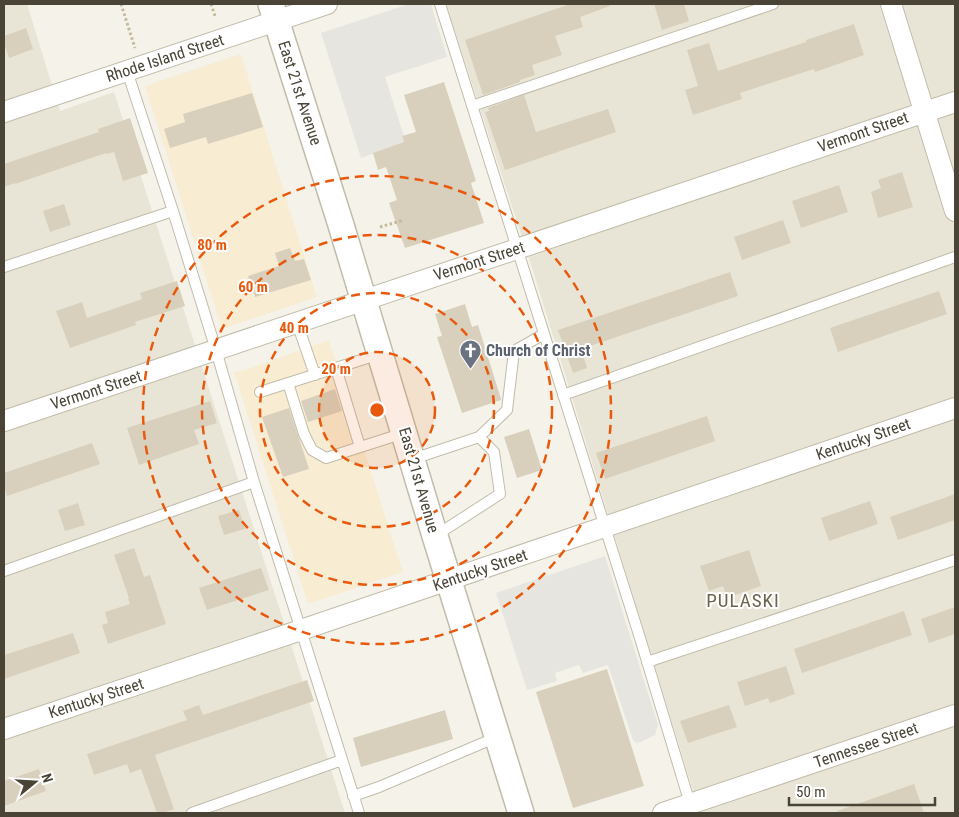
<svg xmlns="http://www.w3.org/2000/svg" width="959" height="817" font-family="'Roboto Condensed',sans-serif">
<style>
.residential{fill:#e9e5d6}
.commercial{fill:#f8ecd3}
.parking{fill:#e6e5e0}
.building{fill:#d8d0bd}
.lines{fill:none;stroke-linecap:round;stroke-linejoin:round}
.service-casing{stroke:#c1bcaa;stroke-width:12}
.minor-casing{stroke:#c1bcaa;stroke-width:22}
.tertiary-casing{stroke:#c1bcaa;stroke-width:28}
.path{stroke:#c4ba9b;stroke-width:3;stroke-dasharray:2.5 2.5;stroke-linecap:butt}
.service{stroke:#fff;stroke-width:10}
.minor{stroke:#fff;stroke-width:20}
.tertiary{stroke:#fff;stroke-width:25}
.ring{fill:none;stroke:#e8590c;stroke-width:2.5;stroke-dasharray:9 6}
.labels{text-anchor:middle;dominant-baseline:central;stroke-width:4;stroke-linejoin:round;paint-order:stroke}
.street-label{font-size:16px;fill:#494436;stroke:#fff}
.worship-label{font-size:16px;font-weight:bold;fill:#5b616d;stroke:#fff;text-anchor:start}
.quarter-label{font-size:19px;letter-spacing:1px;fill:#6d634d;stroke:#fff}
.centre{fill:#e8590c;stroke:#fff;stroke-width:2.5}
.ring-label{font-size:15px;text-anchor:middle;font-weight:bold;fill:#e8590c;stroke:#fff;stroke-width:4;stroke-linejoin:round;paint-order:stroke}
</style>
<rect width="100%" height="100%" fill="#f5f3e9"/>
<path class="residential" d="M4 4H27L60 111 114 92 345 813H4Z
M446 4H955V813H700L533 271Z"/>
<path class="commercial" d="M241 54 317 297 222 329 145 86Z
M329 340 403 572 308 604 234 372 245 370Z"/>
<path class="parking" d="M409 4H431L447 57 385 77 404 136 402 137 404 142 361 158 321 33Z
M605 556 658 725 655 735 641 742 636 743 633 740 608 665 583 673 579 665 555 673 557 681 527 690 496 593Z"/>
<path class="building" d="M570 4H609L610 6 580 17 583 27 555 36 562 55 532 65 535 75 520 80V82L483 95 465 40Z
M654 4H684L689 21 662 30Z
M854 24 864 55 815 72 814 69 740 93 742 99 693 115 685 90 698 86 687 50 709 43 718 71 806 42V40Z
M26 28 33 49 9 58 4 43V36Z
M444 82 476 181 471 183 484 223 405 248 389 203 397 200 386 167 378 170 373 153 404 142 402 136 416 132 404 95Z
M252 93 263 127 208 144 206 137 170 148 164 129 185 122 183 114Z
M524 95 536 132 608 109 616 132 505 170 485 112 489 111 488 108Z
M130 118 148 173 123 181 114 152 107 154 106 153 15 184V183L4 187V164L99 132 98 129Z
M902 172 913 207 878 218 871 192 881 188 878 180Z
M839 185 848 212 801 228 792 201Z
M64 204 71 225 50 232 43 211Z
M783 220 791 243 742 260 734 237Z
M290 248 295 261 304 259 311 280 255 297 248 276 279 266 275 253Z
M730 272 738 296 581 349 587 368 573 373 558 330Z
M177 281 185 306 135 322 136 325 70 348 56 311 82 302 87 318 142 299 140 293Z
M939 291 947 314 838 352 830 328Z
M465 304 472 327 478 325 501 399V400L462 413 437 337 442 336 435 314Z
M335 389 342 411 308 422 301 401Z
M210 401 217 423 194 430 199 444 139 465 127 428Z
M289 408 309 469 283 477 262 417Z
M707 416 715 441 605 479 596 453Z
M529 429 542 470 517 478 504 437Z
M92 443 100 464 7 496 4 486V473Z
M955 494V520L898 540 890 517Z
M870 501 878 524 829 541 821 518Z
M78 503 85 525 65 531 58 510Z
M239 510 245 529 224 535 218 516Z
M134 548 144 577 150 575 166 624 108 644 102 625 108 623 105 612 130 604 128 599 129 598 114 555Z
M749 550 761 586 727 598 723 586 709 591 700 566Z
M261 568 269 590 207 610 199 588Z
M955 607V634L929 643 921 619Z
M904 611 912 635 802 673 794 649Z
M73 633 80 653 4 679V655Z
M786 666 795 694 770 703 768 698 745 706 737 682Z
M607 669 644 786 573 808 536 692Z
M307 680 314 701 155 755 174 809 163 813H157L141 769 130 773 127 764 94 775 87 754 187 720 183 711 199 705 203 715Z
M729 705 737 727 688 743 680 721Z
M445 710 453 739 361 767 353 738Z
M39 769 46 791 4 806V781Z
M914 784 924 813H838L837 811Z"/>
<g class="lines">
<defs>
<path id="service" d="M440 4 640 638 691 807
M127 71 173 211 216 350 254 482 359 813
M472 106 773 4
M4 267 173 211
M297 323 315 375
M336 368 360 447
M288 383 304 434 312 450 326 458 404 433
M260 392 380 354
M563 395 955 257
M479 437 507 410 514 351 544 334
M413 459 479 437 494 452 500 494 435 536
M4 571 254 482
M647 662 955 560
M353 796 379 787 497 737
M192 813 342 760"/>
<path id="minor" d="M891 4 955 211
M4 112 327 4
M4 421 955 102
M4 729 301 630 955 408
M663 813 955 715"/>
<path id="tertiary" d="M271 4 341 225 435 536 521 813"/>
</defs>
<use href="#service" class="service-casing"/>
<use href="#minor" class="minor-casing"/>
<use href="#tertiary" class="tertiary-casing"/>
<path class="path" d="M121 4 135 48
M211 4 215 16
M380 227 404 220"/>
<use href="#service" class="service"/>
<use href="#minor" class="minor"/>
<use href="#tertiary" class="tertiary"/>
</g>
<circle cx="377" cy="410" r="58" fill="#e8590c" fill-opacity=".12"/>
<g class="ring">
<circle cx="377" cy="410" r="58"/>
<circle cx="377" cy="410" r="117"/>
<circle cx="377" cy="410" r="175"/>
<circle cx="377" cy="410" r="234"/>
</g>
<defs>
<symbol id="church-pin" viewBox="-11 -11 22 30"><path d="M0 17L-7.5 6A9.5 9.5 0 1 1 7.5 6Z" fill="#6b7280" stroke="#fff"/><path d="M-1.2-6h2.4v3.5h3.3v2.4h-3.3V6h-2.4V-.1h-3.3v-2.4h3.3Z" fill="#fff"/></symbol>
</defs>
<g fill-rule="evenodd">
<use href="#church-pin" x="458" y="338" width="25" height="34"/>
</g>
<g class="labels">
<g class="street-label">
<text transform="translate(165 58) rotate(-18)">Rhode Island Street</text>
<text transform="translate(300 93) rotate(72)">East 21st Avenue</text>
<text transform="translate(863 132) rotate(-19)">Vermont Street</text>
<text transform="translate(479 261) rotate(-18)">Vermont Street</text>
<text transform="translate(96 390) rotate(-18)">Vermont Street</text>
<text transform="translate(863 439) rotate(-19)">Kentucky Street</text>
<text transform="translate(419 480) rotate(74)">East 21st Avenue</text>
<text transform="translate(480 570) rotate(-19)">Kentucky Street</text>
<text transform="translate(96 698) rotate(-18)">Kentucky Street</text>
<text transform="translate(866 745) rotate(-19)">Tennessee Street</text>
</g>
<g class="worship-label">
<text x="486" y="350">Church of Christ</text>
</g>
<g class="quarter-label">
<text x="743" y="600">PULASKI</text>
</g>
</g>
<circle cx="377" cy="410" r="8" class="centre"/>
<g class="ring-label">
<text x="212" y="250">80 m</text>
<text x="253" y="292">60 m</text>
<text x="294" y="333">40 m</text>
<text x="336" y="374">20 m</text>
</g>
<rect width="959" height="817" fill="none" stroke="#494436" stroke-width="10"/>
<g transform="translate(35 782) rotate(72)" stroke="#ffffff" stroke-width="4" paint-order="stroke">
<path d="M0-4L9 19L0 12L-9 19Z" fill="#494436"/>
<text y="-8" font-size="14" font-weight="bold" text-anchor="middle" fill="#494436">N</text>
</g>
<path d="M789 797v8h146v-8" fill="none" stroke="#494436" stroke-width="2.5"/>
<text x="796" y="797" font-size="15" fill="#494436" stroke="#ffffff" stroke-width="4" paint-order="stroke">50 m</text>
</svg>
